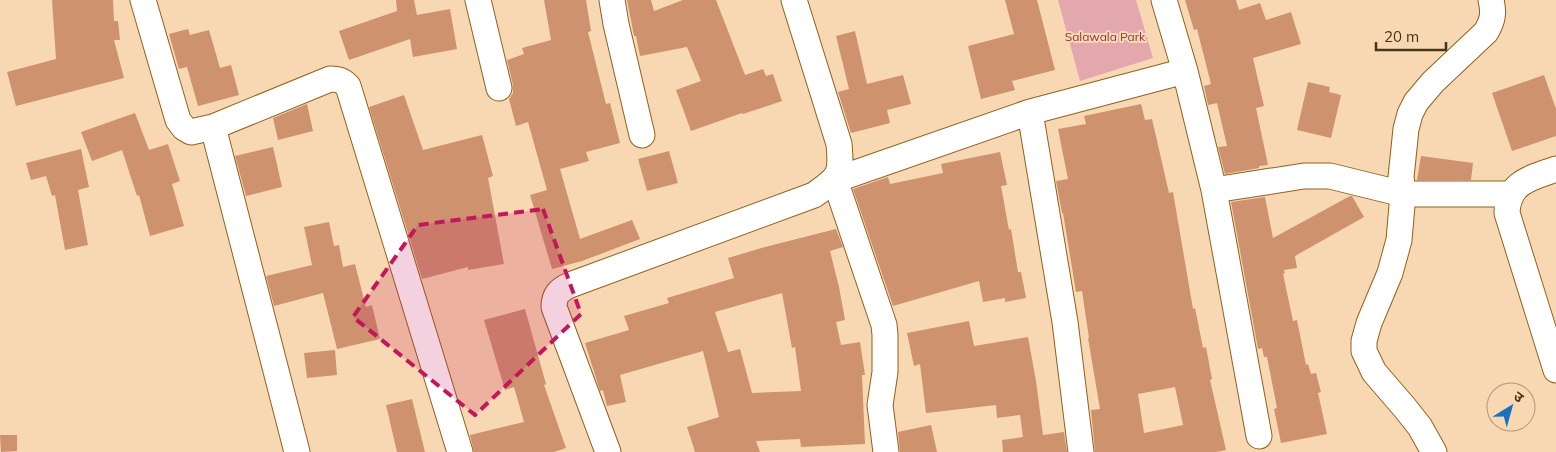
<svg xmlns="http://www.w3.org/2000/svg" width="1556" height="452" font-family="Mulish,'Noto Sans Devanagari',sans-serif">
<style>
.green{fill:#e3a7ae}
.building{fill:#ce926f;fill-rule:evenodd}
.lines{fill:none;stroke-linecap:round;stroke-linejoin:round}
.minor-casing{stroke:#91611d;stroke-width:27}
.minor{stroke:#fff;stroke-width:25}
.marked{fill:#c2185b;fill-opacity:0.2;stroke:#c2185b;stroke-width:4;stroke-dasharray:10 6;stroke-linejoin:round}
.labels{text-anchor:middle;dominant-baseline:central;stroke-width:4;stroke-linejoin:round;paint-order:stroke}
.park-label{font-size:12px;fill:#8c3647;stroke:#f8d8b2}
</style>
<rect width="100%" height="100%" fill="#f8d8b2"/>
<path class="green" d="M1058 0H1136L1153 58 1080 81Z"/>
<path class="building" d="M52 0H113L114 21H118L120 40H114L124 78 16 106 7 72 56 59Z
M396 0H414L417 15 450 9 457 49 413 57 410 39 349 60 339 31 397 11Z
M544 0H586L591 31 588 32 606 104 610 103 620 143 586 152 589 161 560 169 580 239 632 220 640 239 582 261 552 269 530 195 547 190 528 122 516 126 509 99 513 93V85L507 60 524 54 522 48 551 40Z
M627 0H651L654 11 683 0H716L745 75 763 69 766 76 773 74 782 101 743 114 742 113 691 131 676 90 701 81 687 47 640 56 636 36H634Z
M1005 0H1037L1055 70 1012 81 1015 90 981 99 968 46 1014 34Z
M1185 0H1236L1239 10 1260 3 1266 20 1291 12 1301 44 1253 58 1264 106 1256 108 1268 165 1259 166V168L1225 174 1218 147 1227 146 1217 103 1208 105 1204 86 1211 84 1197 29 1194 30Z
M188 29 190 35 209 30 220 68 231 65 239 95 198 106 187 67 179 69 169 34Z
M855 31 867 84 903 75 911 104 887 110 890 123 851 133 838 92 849 89 836 36Z
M1544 75 1556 109V136L1512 151 1492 93Z
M1308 82 1330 87 1329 92 1341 95 1331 138 1297 130Z
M404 95 423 150 482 135 493 176 488 178 504 264 468 270V267L422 279 369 107Z
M307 104 313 131 278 140 273 118Z
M1141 104 1145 120 1152 119 1169 193 1173 192 1193 309 1195 308 1203 348 1206 347 1212 379 1210 380 1226 450 1216 452H1095L1091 410 1100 409 1088 338H1089L1082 291 1076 292 1063 213H1062L1056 181 1068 179 1058 129 1086 124 1084 116ZM1175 387 1183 425 1144 433 1138 394Z
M135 113 149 150 168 144 180 181 172 184 184 226 150 236 139 195 137 196 122 150 92 161 81 132Z
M273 147 282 187 246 196 235 156Z
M81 149 89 187 78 190 88 245 65 250 55 195 52 196 46 176 31 180 26 163Z
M669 151 678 183 647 191 638 159Z
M1000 152 1007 185 1001 186 1009 230 1011 229 1018 272H1021L1026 298 1005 302V298L983 302 979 281 893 306 853 189 888 177 890 184 943 173 941 164Z
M1421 156 1473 163 1471 180H1417Z
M1350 196H1352L1364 217 1295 256 1297 268 1284 270 1285 273 1283 274 1293 321 1297 320 1306 365 1308 364 1311 374 1316 373 1321 392 1318 393 1327 434 1281 443 1274 409 1277 408 1267 357H1264L1262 348 1258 349 1231 202 1265 197 1273 238Z
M329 222 334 246 339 245 343 267 355 264 366 307 372 305 380 339 337 349 323 293 274 306 266 276 312 265 304 227Z
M836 229 843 247 830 251 839 287 845 320 836 322 841 345 860 342 865 375H862L865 444 801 447 800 439 756 441 760 452H695L687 427 719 417 703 351 620 375 626 402 607 406 603 390 600 391 585 343 629 330 624 316 669 303 667 298 734 278 728 258 765 247ZM782 293 792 348 795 347 801 391 752 393 740 349 728 352 715 312Z
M525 309 546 384 544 385 566 448 554 452H474L470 435 524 422 514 387 505 390 484 320Z
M969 321 974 346 1028 337 1036 381 1043 435 1064 432 1067 452H1003L1002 440 1023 437 1020 415 997 418 996 405 926 413 920 364 914 366 907 333Z
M335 350 337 375 307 378 304 353Z
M412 399 425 452H397L386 405Z
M931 425 937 452H900L898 432Z
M0 435H17V451L1 452Z"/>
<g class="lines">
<defs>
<path id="minor" d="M143 0 178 120 184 128 191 132 213 127 330 79C338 79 342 80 348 86L460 452
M478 0 499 88
M612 0 616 24 642 135
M1164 0 1185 71 1214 190 1259 436
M1030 112 1065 322 1081 452
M213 127 297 452
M1556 169C1531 178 1508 182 1507 213L1556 370
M1214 190 1304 176H1330L1403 194H1511
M608 452 554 307C554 295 559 290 570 285L814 195C839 177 842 176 839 144L794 0
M886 452 880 405 885 372V335L884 325 835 180 1030 112 1185 71
M1434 452 1420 427 1405 408 1374 372 1364 351V341L1369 323 1390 273 1399 240 1403 194 1401 177 1406 129 1410 114 1416 102 1433 82 1486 32C1493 20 1494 13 1491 0"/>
</defs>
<use href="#minor" class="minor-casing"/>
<use href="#minor" class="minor"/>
</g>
<path class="marked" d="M543 209 581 314 475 415 353 317 418 225Z"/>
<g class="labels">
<g class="park-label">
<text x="1105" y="36">Salawala Park</text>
</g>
</g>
<g transform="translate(1511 407) rotate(37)"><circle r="24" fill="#f8d8b2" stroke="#b29675"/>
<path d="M0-4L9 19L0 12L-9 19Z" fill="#1a71be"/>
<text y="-8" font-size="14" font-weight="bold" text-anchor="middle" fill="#493419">उ</text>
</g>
<path d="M1376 42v8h70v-8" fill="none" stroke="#493419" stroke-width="2.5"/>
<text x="1384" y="42" font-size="15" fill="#493419" stroke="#f8d8b2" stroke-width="4" paint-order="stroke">20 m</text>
</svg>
